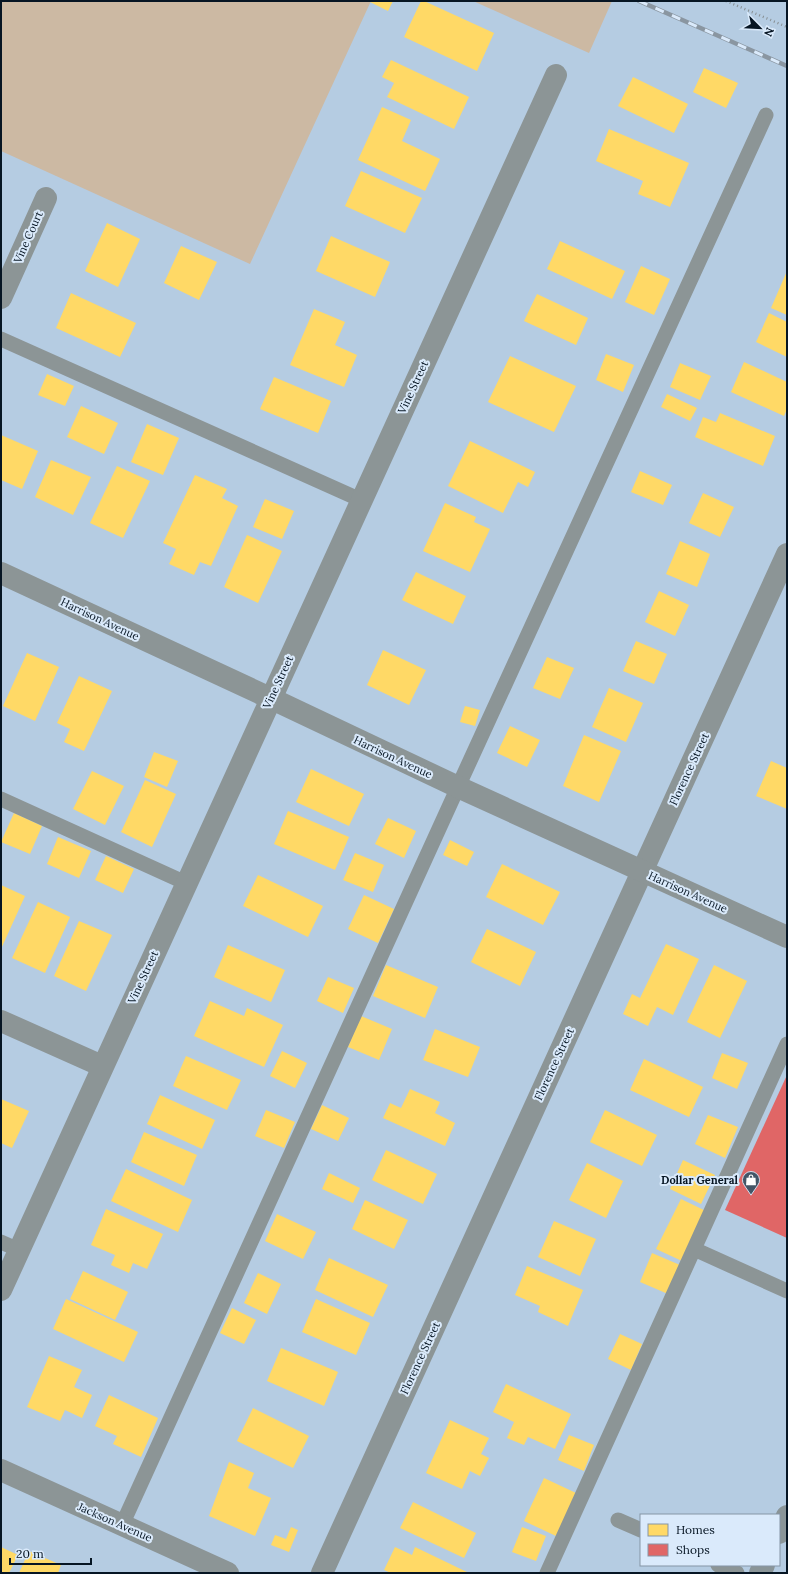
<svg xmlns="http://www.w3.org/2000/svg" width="788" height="1574" font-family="Lora,serif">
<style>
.green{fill:#ccb9a3}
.homes{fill:#ffd966}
.shops{fill:#e06666}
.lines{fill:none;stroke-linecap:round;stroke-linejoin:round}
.path{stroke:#889094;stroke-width:2.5;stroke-dasharray:1 3;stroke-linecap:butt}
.service{stroke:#8c9596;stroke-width:15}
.minor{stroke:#8c9596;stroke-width:22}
.tertiary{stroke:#8c9596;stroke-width:22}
.secondary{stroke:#8a9598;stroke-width:22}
.rail-casing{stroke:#8a96a1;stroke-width:4.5}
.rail{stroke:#daeafb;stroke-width:3;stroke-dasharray:9;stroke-linecap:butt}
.labels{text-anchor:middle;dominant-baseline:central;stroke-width:4;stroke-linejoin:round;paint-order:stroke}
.street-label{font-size:11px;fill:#061523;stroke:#daeafb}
.poi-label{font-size:11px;font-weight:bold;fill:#061523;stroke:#daeafb;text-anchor:end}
</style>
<rect width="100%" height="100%" fill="#b5cce2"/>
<path class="green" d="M1 1H371L250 264 1 151Z
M473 1H612L589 53Z"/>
<path class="homes" d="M368 1H393L388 11Z
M421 1H424L494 33 477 71 404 37Z
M391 60 469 97 454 129 387 97 394 83 382 77Z
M704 68 738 83 726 108 693 92Z
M633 77 688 104 674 133 618 106Z
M382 107 411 120 402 141 440 159 425 191 358 160Z
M609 129 689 163 670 207 638 194 643 181 596 161Z
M361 171 422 198 405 233 345 206Z
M107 223 140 239 118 287 85 271Z
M331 236 390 262 375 297 316 271Z
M560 241 625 271 612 299 547 269Z
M181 246 217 262 199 300 164 283Z
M641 266 670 279 654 315 625 302Z
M787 271V315L771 308Z
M71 293 136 323 120 357 56 328Z
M537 294 588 318 576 345 524 321Z
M314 309 345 322 335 345 357 355 344 387 290 365Z
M769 313 787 322V357L756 342Z
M606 354 634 365 623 392 596 380Z
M510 356 576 386 554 432 488 402Z
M744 362 787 382V409L784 416 731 392Z
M680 363 711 376 700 400 670 387Z
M47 374 74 386 65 406 38 395Z
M274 377 331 401 318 433 260 409Z
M667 394 697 408 690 421 661 407Z
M81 406 118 423 104 454 67 437Z
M720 413 775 436 763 466 695 437 703 417 716 422Z
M147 424 179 438 163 475 131 462Z
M1 435 38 451 22 489 1 480Z
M470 441 535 472 528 487 518 482 503 513 448 486Z
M51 460 91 477 73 515 35 497Z
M117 466 150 481 123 538 90 523Z
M640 471 672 485 663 505 631 492Z
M195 475 227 489 222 498 238 506 211 566 200 562 194 575 169 564 176 549 163 543Z
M703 493 734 507 720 537 689 523Z
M265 499 294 511 282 539 253 527Z
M445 503 476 517 474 522 490 529 470 572 423 551Z
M247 535 282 551 258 603 224 587Z
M680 541 710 554 697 587 666 574Z
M416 572 466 596 453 624 402 600Z
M659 591 689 605 675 636 645 622Z
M636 641 667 654 654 684 623 671Z
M383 650 426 670 409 705 367 685Z
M27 653 59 667 35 721 3 706Z
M547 657 574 668 560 699 533 688Z
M79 676 112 691 84 751 64 742 70 729 57 723Z
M609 688 643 703 626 742 592 727Z
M465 706 480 710 475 726 460 722Z
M510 726 540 740 527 767 497 753Z
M584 735 621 751 599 802 563 786Z
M154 752 178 761 167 787 144 777Z
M771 761 787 768V809L756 796Z
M311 769 364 794 349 826 296 802Z
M92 771 124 786 105 825 73 809Z
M145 780 176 794 152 847 121 832Z
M288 811 349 837 335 870 274 844Z
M14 813 42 826 30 854 1 842Z
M388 818 416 831 404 858 375 844Z
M58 837 91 851 79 878 47 864Z
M450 840 474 852 467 866 443 855Z
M355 853 384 865 373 892 343 880Z
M106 856 134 869 123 893 95 880Z
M502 864 560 892 543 925 486 897Z
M258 875 323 906 308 937 243 906Z
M1 885 25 896 1 949Z
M364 895 394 909 378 943 348 929Z
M38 902 70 917 45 973 12 958Z
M79 921 112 935 86 991 54 976Z
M487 929 536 952 520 986 471 962Z
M666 944 699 959 673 1015 657 1007 648 1026 623 1014 632 994 640 998Z
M228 945 285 970 271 1002 214 977Z
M386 965 438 987 425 1018 373 996Z
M714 965 747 981 720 1038 687 1022Z
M328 977 354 988 343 1013 317 1001Z
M210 1001 244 1016 247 1008 283 1025 264 1067 194 1036Z
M361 1016 392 1029 379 1060 348 1047Z
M435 1029 480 1047 468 1077 423 1060Z
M282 1051 307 1063 295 1088 270 1076Z
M722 1053 748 1063 737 1089 712 1078Z
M186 1056 241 1080 227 1110 173 1086Z
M644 1059 703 1087 689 1117 630 1090Z
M410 1089 440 1102 435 1113 455 1123 445 1146 383 1118 390 1103 401 1108Z
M160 1095 215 1120 202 1149 147 1124Z
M1 1099 29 1111 12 1148 1 1143Z
M322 1105 349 1118 338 1141 311 1129Z
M266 1110 295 1122 284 1148 255 1136Z
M605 1110 657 1135 642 1166 590 1142Z
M708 1115 738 1127 725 1158 695 1144Z
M144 1132 197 1155 184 1186 131 1162Z
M386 1150 437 1174 423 1204 372 1180Z
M683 1160 715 1175 701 1204 670 1189Z
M587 1163 623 1181 606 1218 569 1200Z
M126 1169 192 1200 178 1232 111 1201Z
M329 1173 360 1188 353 1203 322 1189Z
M681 1199 706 1211 682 1261 656 1249Z
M365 1200 408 1220 394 1249 352 1229Z
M106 1209 163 1234 147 1269 133 1263 129 1273 111 1265 115 1255 91 1245Z
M277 1214 316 1232 303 1259 265 1241Z
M554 1221 596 1239 580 1276 538 1257Z
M652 1253 680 1265 668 1294 640 1282Z
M329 1258 388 1285 373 1317 315 1290Z
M527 1266 583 1290 568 1326 538 1312 540 1306 515 1295Z
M83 1271 128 1292 115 1320 70 1299Z
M258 1273 281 1284 267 1314 244 1303Z
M66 1299 138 1332 124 1362 53 1329Z
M316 1299 370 1323 356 1355 302 1332Z
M232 1308 256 1320 244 1344 220 1333Z
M620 1334 642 1344 631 1370 608 1359Z
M281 1348 338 1372 324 1406 267 1381Z
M49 1356 82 1370 74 1387 92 1395 82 1418 65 1410 60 1421 27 1407Z
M506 1384 571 1414 555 1449 528 1437 524 1445 507 1438 514 1422 493 1412Z
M109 1395 158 1418 141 1457 113 1444 117 1436 95 1426Z
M253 1408 309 1436 293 1468 237 1441Z
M450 1420 489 1438 481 1454 489 1458 480 1476 470 1471 462 1489 426 1473Z
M569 1435 594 1445 584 1471 558 1460Z
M229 1462 254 1473 248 1488 271 1498 255 1536 209 1516Z
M544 1478 576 1493 556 1536 524 1521Z
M413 1502 476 1533 464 1558 400 1528Z
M291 1527 298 1530 289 1552 271 1545 275 1535 286 1539Z
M522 1527 546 1536 536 1561 512 1552Z
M1 1547 18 1555 9 1573H1Z
M395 1547 412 1555 415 1547 469 1573H391L384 1570Z
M29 1551 61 1565 58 1573H19Z"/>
<path class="shops" d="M787 1075V1238L725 1210Z"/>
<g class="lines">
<path class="path" d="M726 1 787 27"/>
<path class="service" d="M1 339 361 500
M1 799 186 883
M1 1242 19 1250
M694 1249 787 1291
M618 1520 641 1530
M122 1525 458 787 766 115
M718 1565 737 1573
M547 1573 787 1044"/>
<path class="minor" d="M1 298 46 198
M1 1021 102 1066
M1 1290 556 75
M1 1470 228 1573
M322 1573 787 554"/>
<path class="tertiary" d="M1 573 270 698 458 787 787 937"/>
<path class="secondary" d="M779 1533 787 1516
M760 1573 764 1565"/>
<defs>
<path id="rail" d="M639 1 787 66"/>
</defs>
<use href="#rail" class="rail-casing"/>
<use href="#rail" class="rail"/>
</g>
<defs>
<symbol id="shop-pin" viewBox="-11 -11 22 30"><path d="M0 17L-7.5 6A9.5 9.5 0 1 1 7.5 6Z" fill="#435566" stroke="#daeafb"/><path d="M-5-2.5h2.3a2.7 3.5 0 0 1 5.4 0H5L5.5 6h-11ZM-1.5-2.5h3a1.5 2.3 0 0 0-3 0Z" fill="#fff"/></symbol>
</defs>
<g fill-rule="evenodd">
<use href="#shop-pin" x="741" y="1170" width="20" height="27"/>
</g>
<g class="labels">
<g class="street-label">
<text transform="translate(28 237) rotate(-66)">Vine Court</text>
<text transform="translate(413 387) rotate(-65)">Vine Street</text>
<text transform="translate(100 619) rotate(25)">Harrison Avenue</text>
<text transform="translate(278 682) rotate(-65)">Vine Street</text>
<text transform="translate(393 757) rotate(25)">Harrison Avenue</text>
<text transform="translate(689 769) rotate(-65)">Florence Street</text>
<text transform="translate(688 892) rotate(24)">Harrison Avenue</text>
<text transform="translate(143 977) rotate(-65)">Vine Street</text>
<text transform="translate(554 1064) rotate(-65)">Florence Street</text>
<text transform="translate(420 1358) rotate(-65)">Florence Street</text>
<text transform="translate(115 1522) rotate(24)">Jackson Avenue</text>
</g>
<g class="poi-label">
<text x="738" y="1180">Dollar General</text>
</g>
</g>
<rect width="788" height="1574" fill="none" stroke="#061523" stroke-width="4"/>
<rect x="640" y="1514" width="140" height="52" fill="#daeafb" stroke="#8595a5"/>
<rect x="648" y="1524" width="20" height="12" fill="#ffd966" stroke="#8595a5"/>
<text x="676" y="1534" font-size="12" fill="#061523">Homes</text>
<rect x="648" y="1544" width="20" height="12" fill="#e06666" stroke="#8595a5"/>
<text x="676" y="1554" font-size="12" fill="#061523">Shops</text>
<g transform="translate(760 28) rotate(114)" stroke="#daeafb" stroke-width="3" paint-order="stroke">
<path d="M0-3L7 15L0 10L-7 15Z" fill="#061523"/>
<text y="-6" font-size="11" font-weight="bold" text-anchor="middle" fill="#061523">N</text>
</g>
<path d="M10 1558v6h81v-6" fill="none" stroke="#061523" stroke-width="2"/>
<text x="16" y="1558" font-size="12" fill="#061523" stroke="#daeafb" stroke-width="3" paint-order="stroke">20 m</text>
</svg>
